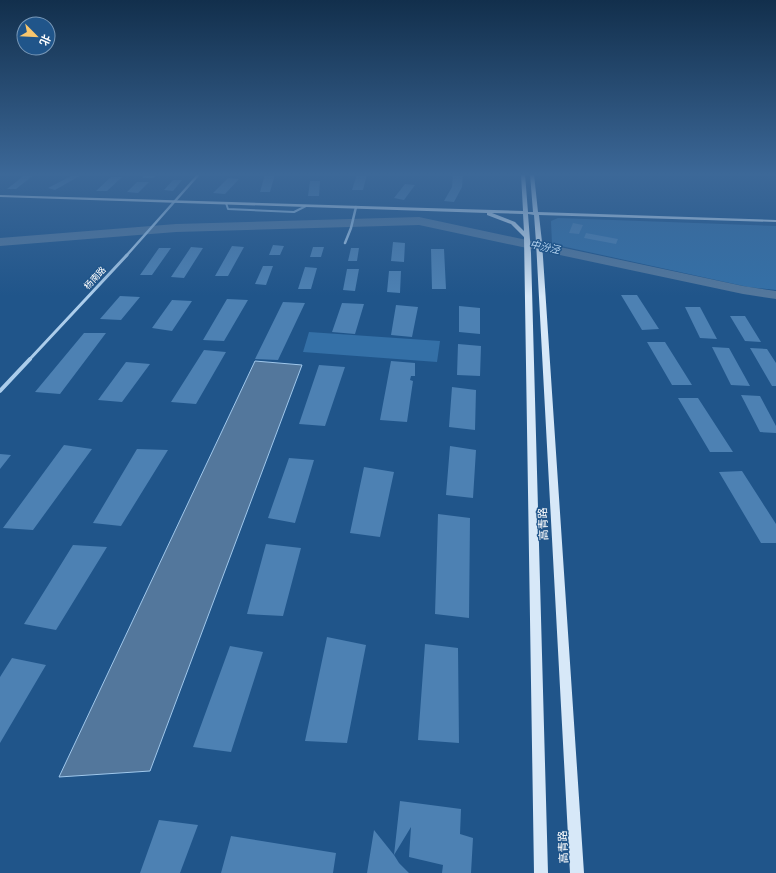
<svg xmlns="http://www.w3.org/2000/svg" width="776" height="873" font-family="'Asap Condensed','Noto Sans SC',sans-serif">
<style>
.green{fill:#3470a7}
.water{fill:#53779c;stroke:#a0c8ec}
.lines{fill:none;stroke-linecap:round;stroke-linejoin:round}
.river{fill:#53779c;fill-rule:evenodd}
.building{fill:#4d81b3}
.lane{stroke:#accdeb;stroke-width:2}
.street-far2{stroke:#accdeb;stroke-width:2.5}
.street-far1{stroke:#accdeb;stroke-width:3}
.street{stroke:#accdeb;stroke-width:4}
.secondary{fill:#d7e8f8;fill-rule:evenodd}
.labels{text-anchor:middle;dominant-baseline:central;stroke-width:3;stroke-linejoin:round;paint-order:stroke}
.far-street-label{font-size:9px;fill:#fff;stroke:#20558a}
.far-water-label{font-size:10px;font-style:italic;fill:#b8d6f2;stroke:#20558a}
.street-label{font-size:11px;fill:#fff;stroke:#20558a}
</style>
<rect width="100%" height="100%" fill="#20558a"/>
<path class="green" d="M558 218 776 226V290L748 287 552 244 551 221Z
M309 332 440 341 437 362 303 352Z"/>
<path class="water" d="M255 361 302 365 150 771 59 777Z"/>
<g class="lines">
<path class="river" d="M419 217 743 286 776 291V299L743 294 419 225 176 232 0 246V238L176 224Z"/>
</g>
<path class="building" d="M26 174H35L16 189H7Z
M75 174H83L55 190 48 188Z
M146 174H158L154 178H142Z
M265 174H275L270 192H260Z
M357 174H367L363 190H352Z
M453 174H463L462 187 454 202 444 201 452 187Z
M111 177H122L107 191H96Z
M228 178 239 179 225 194 213 193Z
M173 180H182L173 191 164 190Z
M310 181H320L319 196H308Z
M137 182H149L138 193 127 192Z
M405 184 415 185 404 200 394 198Z
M573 223 583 225 579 234 569 233Z
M586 233 618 239 616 244 584 238Z
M393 242 405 243 404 262 391 261Z
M273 245 284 246 280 255H269Z
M232 246 244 247 228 276H215Z
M191 247 203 248 184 278 171 277Z
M313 247H324L321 257H310Z
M159 248H171L152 275H140Z
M351 248H359L357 261H348Z
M431 249H444L446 289H432Z
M263 266H273L266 285 255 284Z
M305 267 317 268 311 289H298Z
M347 269H359L355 291 343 290Z
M389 271H401L400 293 387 292Z
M621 295H637L659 329 642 330Z
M120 296 140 297 121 320 100 319Z
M227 299 248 300 224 341 203 340Z
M172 300 192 301 172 331 152 328Z
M283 302 305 303 278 360 255 359Z
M342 303 364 304 355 334 332 332Z
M396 305 418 307 412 337 391 335Z
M459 306 480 308V334L459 332Z
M685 307H700L717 339 700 338Z
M730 316H745L761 342 745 341Z
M84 333H106L60 394 35 392Z
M647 342H665L692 385H672Z
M458 344 481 346 480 376 457 375Z
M712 347 729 348 750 386 731 385Z
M750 348 767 349 776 363V386H772Z
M204 350 226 352 196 404 171 402Z
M391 361 415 363V376H411L410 380 413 381 407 422 380 420Z
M126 362 150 364 122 402 98 400Z
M319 365 345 367 325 426 299 424Z
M452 387 476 390 475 430 449 427Z
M741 395 760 396 776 426V433L760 432Z
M678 398H698L733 452H710Z
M64 445 92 449 33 530 3 528Z
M450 446 476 450 473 498 446 495Z
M137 449 168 450 121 526 93 523Z
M0 454 11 455 0 469Z
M289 458 314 460 295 523 268 518Z
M364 467 394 472 380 537 350 533Z
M742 471 776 524V543H761L719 472Z
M438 514 470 518 469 618 435 614Z
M266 544 301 548 283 616 247 614Z
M73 545 107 547 56 630 24 624Z
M327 637 366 645 347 743 305 741Z
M425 644 458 648 459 743 418 740Z
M230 646 263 652 231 752 193 747Z
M12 658 46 665 0 743V677Z
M400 801 461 809 460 834 473 838 471 873H442L443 865 409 857 411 827 394 855 399 863 409 873H367L374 830 394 855Z
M159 820 198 825 180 873H140Z
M231 836 336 853 333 873H221Z"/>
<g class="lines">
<path class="lane" d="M226 203 228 209 294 212 306 206"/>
<path class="street-far2" d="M345 243 351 228 356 207
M126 256 199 174"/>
<path class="street-far1" d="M29 360 127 255"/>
<path class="street" d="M0 391 30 359"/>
<path class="secondary" d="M521 174H525L528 212H533L530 174H534L538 212 776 220V222L539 215 542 242 584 873H570L536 242 534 215 528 214 531 253 548 873H534L524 237 511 224 487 215V213L0 197V195L523 211ZM492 213 523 214 524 231 515 222Z"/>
</g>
<linearGradient id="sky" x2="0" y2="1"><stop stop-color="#122f4c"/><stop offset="0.59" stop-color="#3c6898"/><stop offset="1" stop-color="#3c6898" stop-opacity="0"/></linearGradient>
<rect width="776" height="296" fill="url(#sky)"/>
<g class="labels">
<g class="far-street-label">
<text transform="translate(95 278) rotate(-47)">杨南路</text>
</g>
<g class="far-water-label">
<text transform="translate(545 247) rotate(12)">中汾泾</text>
</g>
<g class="street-label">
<text transform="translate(543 524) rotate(-93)">高青路</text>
<text transform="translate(563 847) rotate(-93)">高青路</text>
</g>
</g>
<g transform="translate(36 36) rotate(114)"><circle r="19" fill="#20558a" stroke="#7999b9"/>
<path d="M0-3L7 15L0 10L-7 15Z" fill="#f8c66d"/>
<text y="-6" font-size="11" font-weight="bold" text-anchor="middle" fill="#ffffff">北</text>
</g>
</svg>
